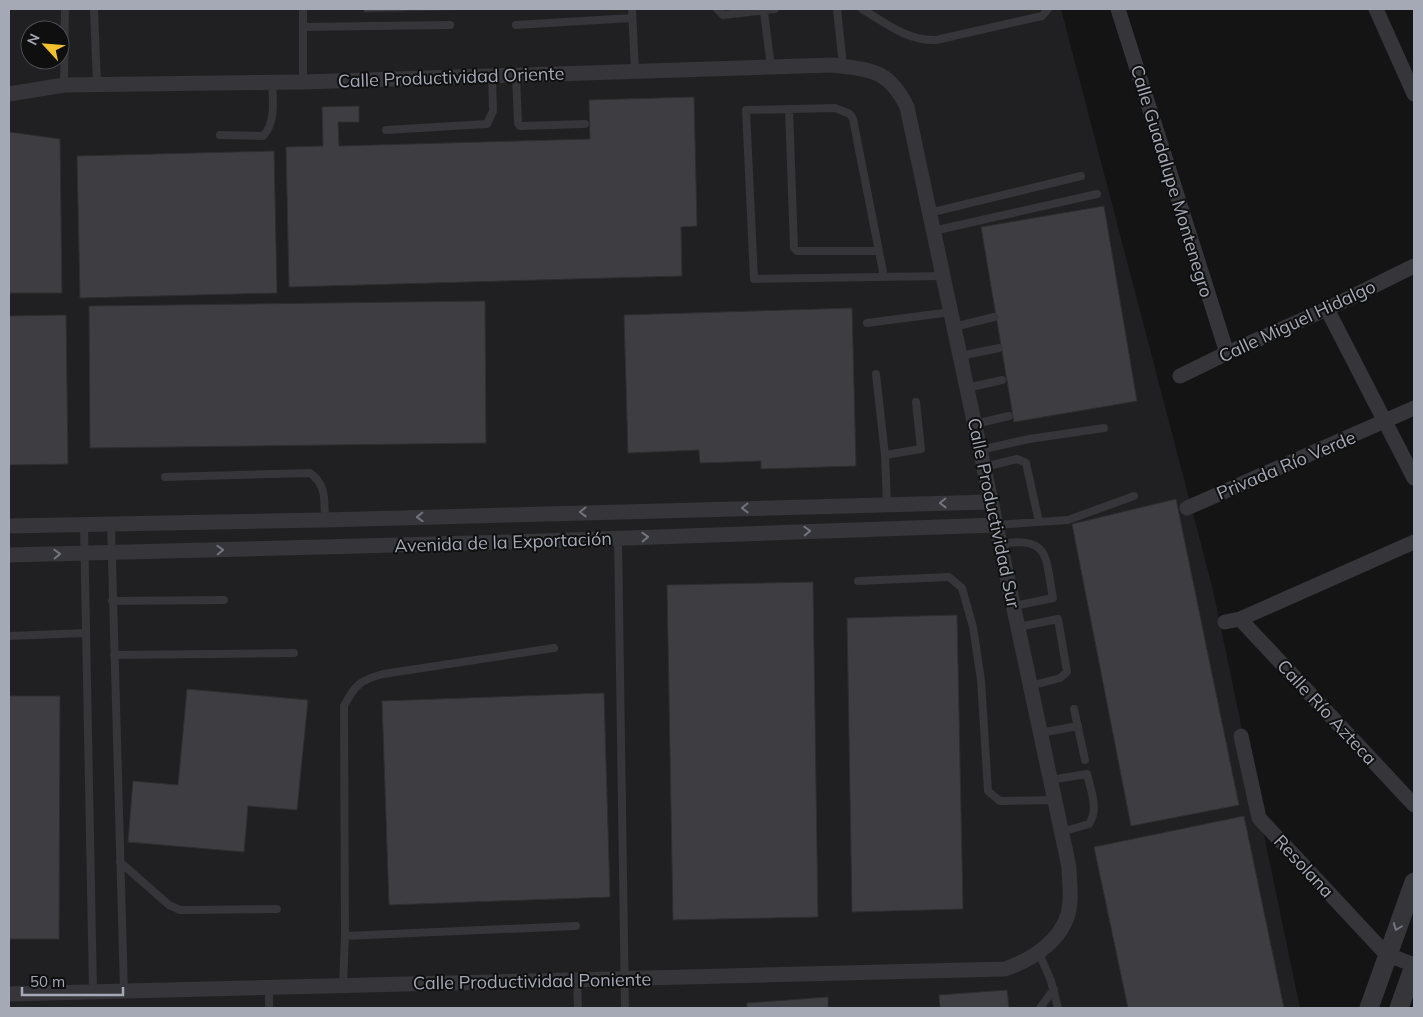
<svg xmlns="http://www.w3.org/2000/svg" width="1423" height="1017" font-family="Mulish,sans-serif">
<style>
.built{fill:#202022;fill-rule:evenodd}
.building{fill:#3e3e42;stroke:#2e2e31}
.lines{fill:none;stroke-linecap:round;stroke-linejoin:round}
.service{stroke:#35353a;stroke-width:8}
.minor{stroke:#35353a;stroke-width:15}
.tertiary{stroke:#35353a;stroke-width:19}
.oneway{stroke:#73757e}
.labels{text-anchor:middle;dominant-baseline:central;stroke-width:4;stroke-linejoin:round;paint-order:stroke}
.street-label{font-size:18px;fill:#a5a9b6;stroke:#0f0f10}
</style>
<rect width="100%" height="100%" fill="#141415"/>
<path class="built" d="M9 9H1061L1213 590 1300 1008H9ZM30 30H60V60H30Z"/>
<path class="building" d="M364 9H483L364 12Z
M694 97 697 226 681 227 682 276 289 287 286 147 323 146 322 107 359 106V122H338L339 146 590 139 589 100Z
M9 132 60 139 62 293H9Z
M274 151 277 293 80 298 77 156Z
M1104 206 1137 401 1014 422 981 227Z
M485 301 486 443 90 448 89 306Z
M852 308 856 466 761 469V461L700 463 699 450 628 453 624 315Z
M66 315 68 464 9 465V316Z
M1176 499 1239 805 1131 826 1072 524Z
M813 582 818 917 673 920 667 585Z
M957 615 963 909 852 912 847 618Z
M187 689 308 700 297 810 248 806 244 852 128 842 133 781 178 785Z
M604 693 610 897 389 905 382 701Z
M9 696H60L59 939H9Z
M1244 816 1284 1008H1128L1094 847Z
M1007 990 1009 1008H940L939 995Z
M828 997V1008H747V1003Z"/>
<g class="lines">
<path class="service" d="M94 9 97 85
M632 9 635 71
M717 9 723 15 775 9
M837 9 843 66
M862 9C886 23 907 41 936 40L1042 16 1048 9
M764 12 771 67
M516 25 632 18
M303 27 450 25
M516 75 518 123 520 126 585 124
M303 82V9
M64 85 65 9
M789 109 794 248 797 251H879
M386 130 487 124 493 111 492 76
M220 135 263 136C276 123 273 99 272 82
M929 213 1081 176
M933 231 1097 194
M884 277 853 119 850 114 835 108 746 110 754 279 943 276
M867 323 951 312
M954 327 994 317
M960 356 999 348
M876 374 885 455 921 449 916 402
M967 388 1002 380
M975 424 1009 416
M980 450 1029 439 1104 428
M885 455 887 505
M984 467 1017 459 1026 463 1039 522
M165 477 310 473C327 485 324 501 325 520
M111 524 124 991
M84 525 93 991
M996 525 1068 520 1134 496
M618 538 625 1008
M1000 544C1051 535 1045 558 1053 598L1014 606
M858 581 949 577 962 588 973 627 981 680 988 791 1000 801 1054 800
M112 601 224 600
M1018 627 1058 619 1067 672 1060 678 1030 686
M9 636 86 633
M114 655 294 653
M1074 709 1085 760
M1040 733 1078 726
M1050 780 1087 774C1091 791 1099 809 1089 824L1061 832
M120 862 169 905 180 910 277 909
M345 936 576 926
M1039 953 1051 981 1058 1008
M577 980 578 1008
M343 985 345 936 344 706C355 685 360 680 383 674L554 648
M269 987V1008
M1040 1008 1054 989"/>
<path class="minor" d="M1118 9 1227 353
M1376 9 1414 94
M9 94 64 85 303 82 832 65C869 70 888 68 907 107L1069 867C1069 878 1071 891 1070 902 1068 937 1034 959 1005 969L9 994
M1327 309 1414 478
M1180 376 1227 353 1327 309 1414 266
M1187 508 1414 408
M9 526 325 520 991 502
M9 555 513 542 996 525
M1240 619 1414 805
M1225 622 1240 619 1414 542
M1241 736 1259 818 1386 954 1414 965"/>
<path class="tertiary" d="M1369 1008 1414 882
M1399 1008 1414 966"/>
</g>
<defs><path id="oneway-chevron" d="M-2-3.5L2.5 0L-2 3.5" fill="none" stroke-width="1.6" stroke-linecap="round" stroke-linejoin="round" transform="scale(1.25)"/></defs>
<g class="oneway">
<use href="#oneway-chevron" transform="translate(943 503) rotate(179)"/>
<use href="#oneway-chevron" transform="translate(745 508) rotate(179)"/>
<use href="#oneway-chevron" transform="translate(583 512) rotate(179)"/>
<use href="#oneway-chevron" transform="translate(420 517) rotate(178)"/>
<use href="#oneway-chevron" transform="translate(807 531) rotate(-2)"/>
<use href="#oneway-chevron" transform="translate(645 537) rotate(-2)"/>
<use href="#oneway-chevron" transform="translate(220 550) rotate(-2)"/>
<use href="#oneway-chevron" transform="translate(57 554) rotate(-2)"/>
<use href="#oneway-chevron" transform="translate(1397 927) rotate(111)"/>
</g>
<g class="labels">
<g class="street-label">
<text transform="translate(451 77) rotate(-2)">Calle Productividad Oriente</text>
<text transform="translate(1172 181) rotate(73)">Calle Guadalupe Montenegro</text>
<text transform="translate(1297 321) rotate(-25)">Calle Miguel Hidalgo</text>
<text transform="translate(1286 465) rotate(-23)">Privada Río Verde</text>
<text transform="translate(994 513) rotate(78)">Calle Productividad Sur</text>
<text transform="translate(503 542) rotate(-2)">Avenida de la Exportación</text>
<text transform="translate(1327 712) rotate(47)">Calle Río Azteca</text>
<text transform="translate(1304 866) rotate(47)">Resolana</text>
<text transform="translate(532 981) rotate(-1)">Calle Productividad Poniente</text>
</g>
</g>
<rect width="1423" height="1017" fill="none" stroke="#a5a9b6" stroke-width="20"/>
<g transform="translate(45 45) rotate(296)"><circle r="24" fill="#0f0f10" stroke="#4b4d52"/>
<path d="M0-4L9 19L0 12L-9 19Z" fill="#f3c12e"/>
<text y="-8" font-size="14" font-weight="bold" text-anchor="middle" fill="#a5a9b6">N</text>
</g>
<path d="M22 987v8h101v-8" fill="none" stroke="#a5a9b6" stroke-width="2.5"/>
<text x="30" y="987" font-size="15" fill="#a5a9b6" stroke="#0f0f10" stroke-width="4" paint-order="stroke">50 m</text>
</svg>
